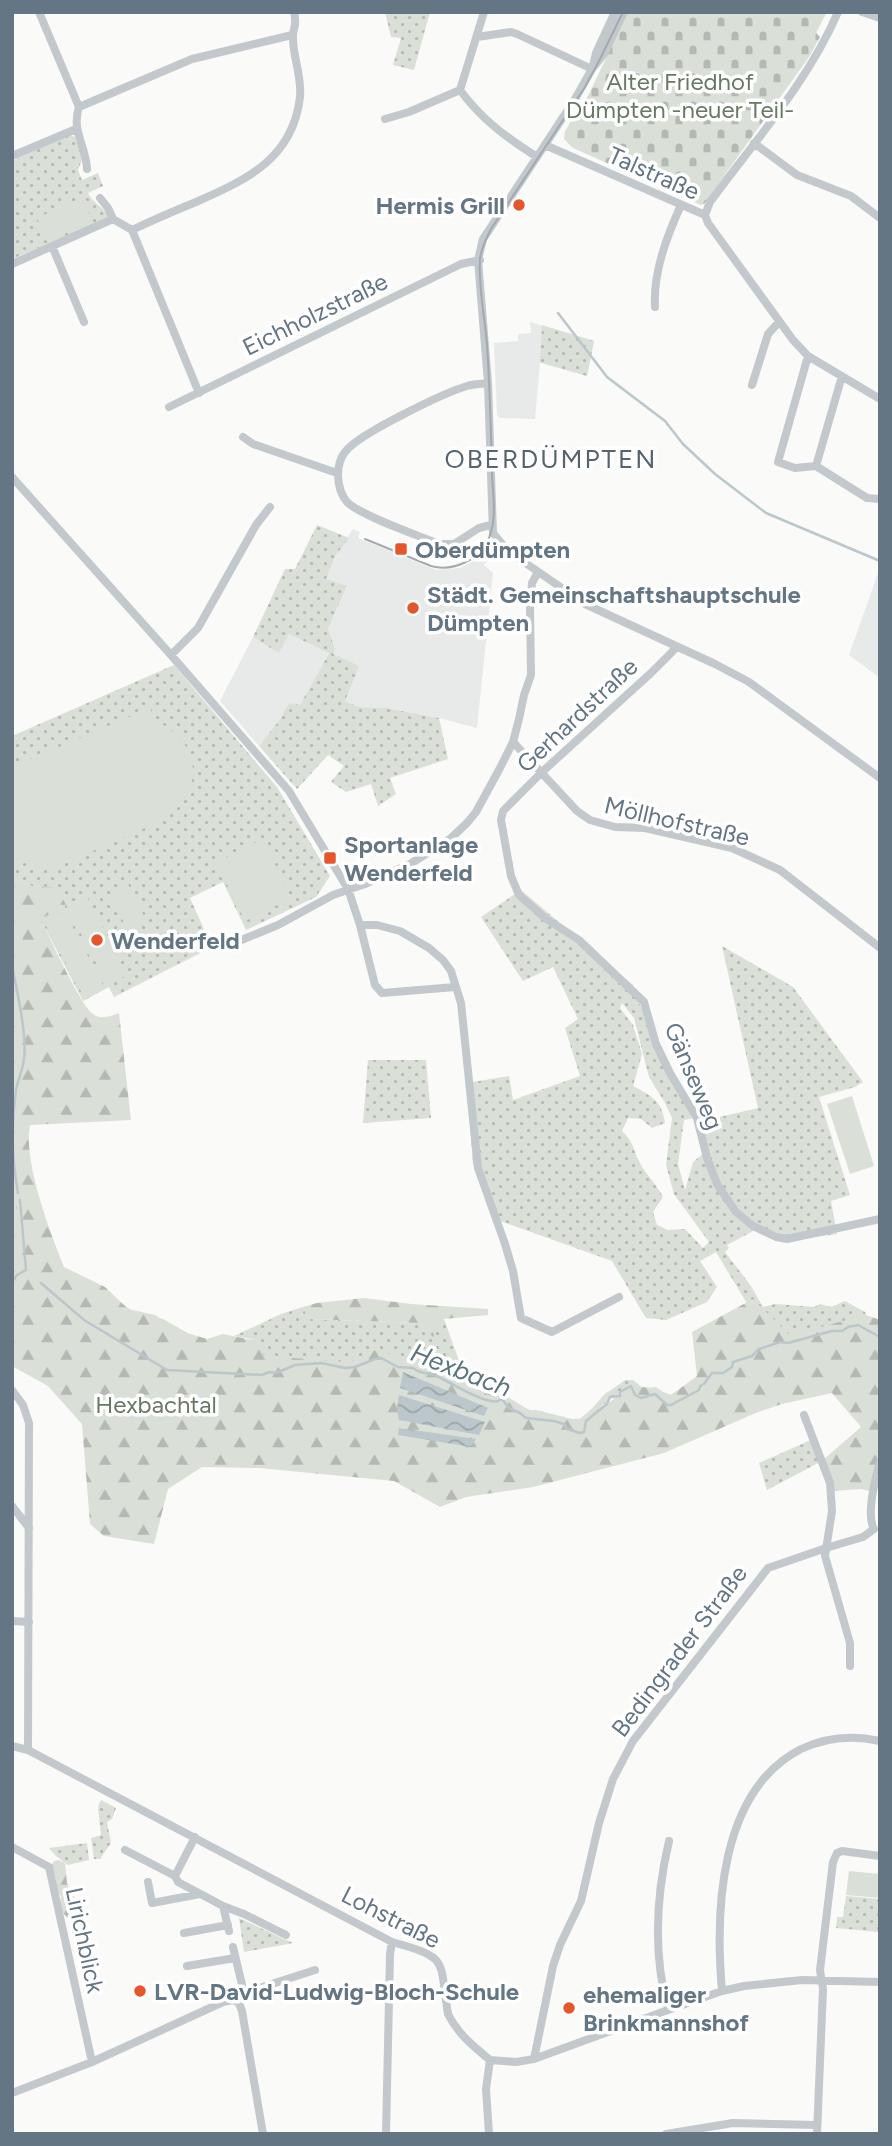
<svg xmlns="http://www.w3.org/2000/svg" width="892" height="2146" font-family="Figtree,sans-serif">
<style>
.built{fill:#e8e9e9}
.grass{fill:url(#grass-dots);fill-rule:evenodd}
.forest{fill:url(#forest-firs)}
.cemetery{fill:url(#cemetery-stones)}
.pitch{fill:#dadfd7}
.water{fill:url(#water-waves)}
.lines{fill:none;stroke-linecap:round;stroke-linejoin:round}
.stream{stroke:#bbc7cb;stroke-width:2.5}
.minor{stroke:#c3c8cc;stroke-width:8}
.tram{stroke:#a2aab0;stroke-width:2}
.poi-dot{fill:#e6562b;stroke:#fff;stroke-width:2.5}
.labels{text-anchor:middle;dominant-baseline:central;stroke-width:7;stroke-linejoin:round;paint-order:stroke}
.park-label{font-size:24px;fill:#687a63;stroke:#fff}
.street-label{font-size:24px;fill:#647683;stroke:#fff}
.poi-label{font-size:24px;font-weight:bold;fill:#647683;stroke:#fff;text-anchor:start}
.neighbourhood-label{font-size:26px;letter-spacing:2px;fill:#56646e;stroke:#fff}
.water-label{font-size:26px;font-style:italic;fill:#5f757c;stroke:#fff}
</style>
<defs>
<pattern id="grass-dots" width="8" height="8" patternUnits="userSpaceOnUse" patternTransform="scale(1.75)"><rect width="8" height="8" fill="#dadfd7"/><path d="M2 2h.1M6 6h.1" fill="none" stroke="#b4b9b4" stroke-width="1.8" stroke-linecap="round"/></pattern>
<pattern id="forest-firs" width="22" height="20" patternUnits="userSpaceOnUse" patternTransform="scale(1.75)"><rect width="22" height="20" fill="#dadfd7"/><path d="M5 1l3.5 6h-7zM16 11l3.5 6h-7z" fill="#b4b9b4"/></pattern>
<pattern id="cemetery-stones" width="16" height="16" patternUnits="userSpaceOnUse" patternTransform="scale(1.75)"><rect width="16" height="16" fill="#dadfd7"/><path d="M2 7V4a2 2 0 0 1 4 0v3zM10 15v-3a2 2 0 0 1 4 0v3z" fill="#b4b9b4"/></pattern>
<pattern id="water-waves" width="16" height="10" patternUnits="userSpaceOnUse" patternTransform="scale(1.75)"><rect width="16" height="10" fill="#bbc7cb"/><path d="M0 5q4-4 8 0t8 0" fill="none" stroke="#9ca6aa"/></pattern>
</defs>
<rect width="100%" height="100%" fill="#fafaf8"/>
<path class="built" d="M530 322 594 341 587 376 540 363 535 419 500 418 497 415 494 343 518 341V334L531 333Z
M353 529 360 532 358 538 436 570 460 568 478 558 489 546 495 550 484 565 493 573 477 728 439 718 387 708 359 707 345 701 333 654 335 649 328 629 347 587 325 579 335 556Z
M879 570H880V678L849 655Z
M289 634 329 652 300 706 289 703 278 722 259 746 220 701 253 637 279 652Z"/>
<path class="grass" d="M385 12H430L414 70 393 65 401 38 391 37Z
M70 135 75 137 83 157 78 170 82 180 98 173 103 186 88 193C93 203 102 206 108 215L105 220 12 259V161Z
M542 325 594 341 587 376 540 362Z
M317 525 349 538 335 556 326 579 347 586 328 629 335 649 333 654 359 666 345 701 359 707 386 708 439 718 448 759 390 778 396 794 378 806 371 784 346 792 331 782 344 766 328 755 297 789 259 746 278 722 289 703 300 705 329 653 289 634 279 653 253 637 285 569H295Z
M174 665 277 787 330 876 316 897 246 930 223 882 190 898 212 947 114 997 109 987 83 1001 40 918 57 887 32 886 12 879V736Z
M521 890 633 985 631 990C638 1000 642 1009 648 1019L695 1118 684 1120 678 1164 685 1190 693 1162 703 1154 694 1123 758 1108 722 946 793 987 863 1082 855 1087 819 1097 850 1195 831 1201 837 1234 794 1240 755 1230 727 1245 729 1248 725 1252 751 1286 763 1307 775 1304 814 1307 820 1304 831 1307 845 1301 865 1312 867 1317 685 1399 634 1391 632 1385 621 1391 620 1396H613L602 1406 586 1428 361 1363 306 1364 88 1324 12 1210V1073L17 1053 12 993 28 1080 27 1144 31 1174 60 1278 108 1293 135 1313 163 1319 196 1338 242 1347 252 1339 234 1336 281 1314 303 1307 308 1319 419 1323 444 1319 466 1380 478 1390 491 1395 501 1393 529 1410H536L564 1417 573 1423C585 1416 594 1407 602 1397 605 1393 619 1385 625 1380H633C647 1390 638 1389 656 1387L668 1396 691 1384 751 1310 716 1252 700 1261 717 1287 707 1302 666 1320 646 1318 612 1261 492 1218 473 1164 467 1083 509 1076 513 1100 580 1076 565 1028 578 1019 553 967 523 981 481 917ZM622 1003 634 1018 649 1077 665 1103 672 1118 666 1165 674 1194 709 1242 703 1248 685 1229 668 1230 657 1225 653 1212 663 1197C656 1183 644 1173 638 1159 632 1146 633 1142 622 1131L628 1118 641 1119 652 1128 665 1123C662 1100 651 1096 633 1086L642 1054 633 1025 620 1008Z
M368 1060H426L431 1118 363 1123Z
M813 1439 822 1461 767 1490 759 1463Z
M101 1800 116 1808 112 1819 107 1822 111 1843 100 1859H94L91 1838 101 1835 98 1807Z
M87 1843 89 1860 68 1865 56 1856 49 1848Z
M846 1896 880 1899 878 1932 836 1928 837 1917H843Z
M239 1918 293 1943 244 1952Z"/>
<path class="forest" d="M12 879 32 886 57 887 66 905 41 919C49 936 81 1006 93 1014 101 1020 111 1016 119 1013L131 1120 30 1125C23 1162 50 1232 64 1267L105 1287 128 1309 155 1315 177 1330 207 1339 223 1334 252 1340 265 1356 349 1362 378 1349 532 1411 573 1419 590 1418 630 1386 653 1388 671 1395 697 1376 692 1332 753 1299 790 1335 866 1315 880 1320V1460L873 1492 861 1489 833 1491 823 1460 861 1427 832 1393 782 1404 758 1412 664 1453 533 1487 466 1497 440 1507 394 1481 259 1468 202 1467 168 1489 154 1544 104 1536 90 1524 82 1424 48 1386 12 1366V1210L17 1209 12 1182Z
M364 1298 411 1304 488 1309V1315L444 1319 433 1337 419 1323 308 1319 303 1307 317 1303Z
M58 1860 65 1863 67 1883 75 1899 70 1910 73 1916 67 1917C61 1913 60 1903 61 1896L57 1892 56 1878 50 1868 54 1861Z"/>
<path class="cemetery" d="M628 12H827L816 33 820 37 809 57 704 204 701 205 573 148 564 139 565 131 589 94Z"/>
<path class="pitch" d="M82 198 92 221 47 241 37 218Z
M150 708C158 727 168 724 180 738 204 767 192 799 165 819L59 866C42 868 27 866 12 856V767Z
M263 839 291 898 245 921 216 862Z
M128 884 147 922 128 931 110 894Z
M86 895 127 975 108 986 66 905Z
M64 910 105 989 85 999 43 920Z
M852 1096 874 1166 850 1174 827 1104Z
M849 1871 880 1874V1898L846 1895Z"/>
<path class="water" d="M403 1372 488 1408 484 1416 400 1388Z
M399 1395 485 1422 479 1435 399 1420 397 1409Z
M399 1428 476 1439 471 1447 398 1435Z"/>
<g class="lines">
<path class="stream" d="M558 313 607 377 665 421 683 444 715 474 766 513 880 561
M12 967C17 989 27 1038 24 1059 23 1069 18 1079 16 1090 11 1123 12 1160 18 1193
M12 1282 17 1275 26 1270 20 1200
M41 1283 84 1320 167 1370 262 1375 269 1372 276 1373 295 1365 321 1363 345 1368 355 1367 375 1359 381 1358 398 1367 413 1368C419 1373 426 1373 434 1375 453 1383 471 1397 491 1401 498 1402 496 1402 502 1399L509 1408 520 1413 526 1418 554 1421 564 1424 567 1429 580 1433 584 1432 586 1421 607 1404 610 1397 620 1396V1392L631 1386 635 1395 641 1398 655 1394 667 1405H671L699 1390 700 1386 704 1384 712 1373H723L732 1367 733 1362 752 1356 759 1349 780 1342 788 1343 832 1331H842L848 1327 858 1325 880 1337"/>
<path class="minor" d="M39 12 79 107C71 130 86 146 87 169
M624 12 604 54 592 69 575 99 489 230 483 239 478 260 488 383 493 533 508 551 585 604 715 664 749 682 880 778
M862 12 880 18
M477 37 511 32 517 34 592 69
M593 66 596 53 615 12
M460 90C481 119 507 138 537 157
M79 107 192 59 292 35
M385 119 409 112 460 90 484 12
M754 143 797 175 851 196 880 218
M545 145 705 215 708 223 793 340 808 356 880 399
M12 156 76 129
M100 198 108 208 113 219 132 230 199 393
M705 215 710 202C754 142 808 82 838 12
M132 230C153 220 174 211 196 202 246 180 293 159 300 97 302 76 293 58 293 38 292 27 298 28 294 12
M52 246 84 322
M12 264 113 219
M655 307C653 272 667 236 681 205
M808 356 778 462 795 468 816 466
M842 376 816 466 867 498 880 499
M488 383C481 384 473 384 467 386 444 393 358 434 345 452 335 465 336 489 347 502 359 515 420 536 439 544H454L479 528 491 525
M752 385 768 334 779 322
M169 407 461 264 480 260
M243 437 253 444 337 473
M12 477 171 655 289 791 348 889 360 925H377L400 931 429 948 443 960 451 971 461 1003 478 1168 505 1244 513 1271 521 1318 552 1332 619 1297
M675 646 673 651 651 673 542 772 503 811 501 820 511 876 519 895 545 918 579 940 644 1002 656 1044 670 1073 697 1118 707 1158 717 1184 736 1212 753 1226 776 1237 787 1239 880 1219
M171 655 198 628 256 525 270 507
M513 742 577 811 590 820 615 827 645 828 732 848 780 870 879 947 880 946
M360 925 375 985 382 993 455 987
M239 941 278 925 333 895 365 884 410 864 450 839 467 823 476 812 500 768 513 742 519 719 524 695 531 675 530 609 532 583 538 572
M12 1390 23 1405 29 1423 28 1750
M804 1415 830 1483 832 1511 825 1556 850 1643V1666
M12 1506 29 1528
M874 1529C866 1515 875 1478 880 1462
M12 1621 29 1622
M12 1746 28 1750 392 1942C450 1958 439 1959 448 2014 458 2034 473 2046 490 2060
M195 1837 175 1876 178 1882 223 1906 229 1931
M12 1847 49 1867 92 2062
M125 1850 175 1876
M148 1882 152 1903 200 1894
M223 1906 244 1914 286 1935
M184 1933 228 1925
M233 1947 244 1993 315 1970
M187 1966 235 1958
M722 1991C715 1911 719 1791 801 1749 826 1737 853 1735 880 1741
M668 2010C653 1954 656 1896 669 1841
M534 2059 553 1966 560 1945 581 1901 599 1823 613 1779 633 1741 768 1568 826 1548 863 1537 874 1529
M490 2060 516 2062 534 2059 668 2010 722 1991 744 1986 802 1980 880 1982
M12 2093 92 2062 223 2002 233 2000 239 2003 242 2011 263 2134
M386 2134 390 1954 392 1942
M489 2134 486 2089 490 2060
M666 2134 733 2123 817 2125
M817 2134 823 1989 820 1970 833 1862 837 1853 842 1851 880 1856"/>
<path class="tram" d="M365 539 431 566C452 572 481 560 489 538 497 519 493 495 492 474 491 431 490 388 487 345 485 317 478 288 480 259 481 248 486 239 491 229L585 87 600 59 623 12"/>
</g>
<g class="poi-dot">
<circle cx="519" cy="205" r="7"/>
<rect x="394" y="542" width="14" height="14" rx="3.5"/>
<circle cx="413" cy="608" r="7"/>
<rect x="323" y="851" width="14" height="14" rx="3.5"/>
<circle cx="97" cy="940" r="7"/>
<circle cx="140" cy="1991" r="7"/>
<circle cx="569" cy="2008" r="7"/>
</g>
<g class="labels">
<g class="park-label">
<text x="680" y="81">Alter Friedhof<tspan x="680" dy="28">Dümpten -neuer Teil-</tspan></text>
<text x="156" y="1404">Hexbachtal</text>
</g>
<g class="street-label">
<text transform="translate(654 173) rotate(24)">Talstraße</text>
<text transform="translate(315 314) rotate(-26)">Eichholzstraße</text>
<text transform="translate(577 715) rotate(-43)">Gerhardstraße</text>
<text transform="translate(677 821) rotate(13)">Möllhofstraße</text>
<text transform="translate(694 1076) rotate(67)">Gänseweg</text>
<text transform="translate(679 1651) rotate(-53)">Bedingrader Straße</text>
<text transform="translate(391 1917) rotate(27)">Lohstraße</text>
<text transform="translate(85 1940) rotate(78)">Lirichblick</text>
</g>
<g class="poi-label">
<text x="505" y="205" text-anchor="end">Hermis Grill</text>
<text x="415" y="549">Oberdümpten</text>
<text x="427" y="594">Städt. Gemeinschaftshauptschule<tspan x="427" dy="28">Dümpten</tspan></text>
<text x="344" y="844">Sportanlage<tspan x="344" dy="28">Wenderfeld</tspan></text>
<text x="111" y="940">Wenderfeld</text>
<text x="154" y="1991">LVR-David-Ludwig-Bloch-Schule</text>
<text x="583" y="1994">ehemaliger<tspan x="583" dy="28">Brinkmannshof</tspan></text>
</g>
<g class="neighbourhood-label">
<text x="551" y="459">OBERDÜMPTEN</text>
</g>
<g class="water-label">
<text transform="translate(461 1370) rotate(21)">Hexbach</text>
</g>
</g>
<rect width="892" height="2146" fill="none" stroke="#647683" stroke-width="28"/>
</svg>
